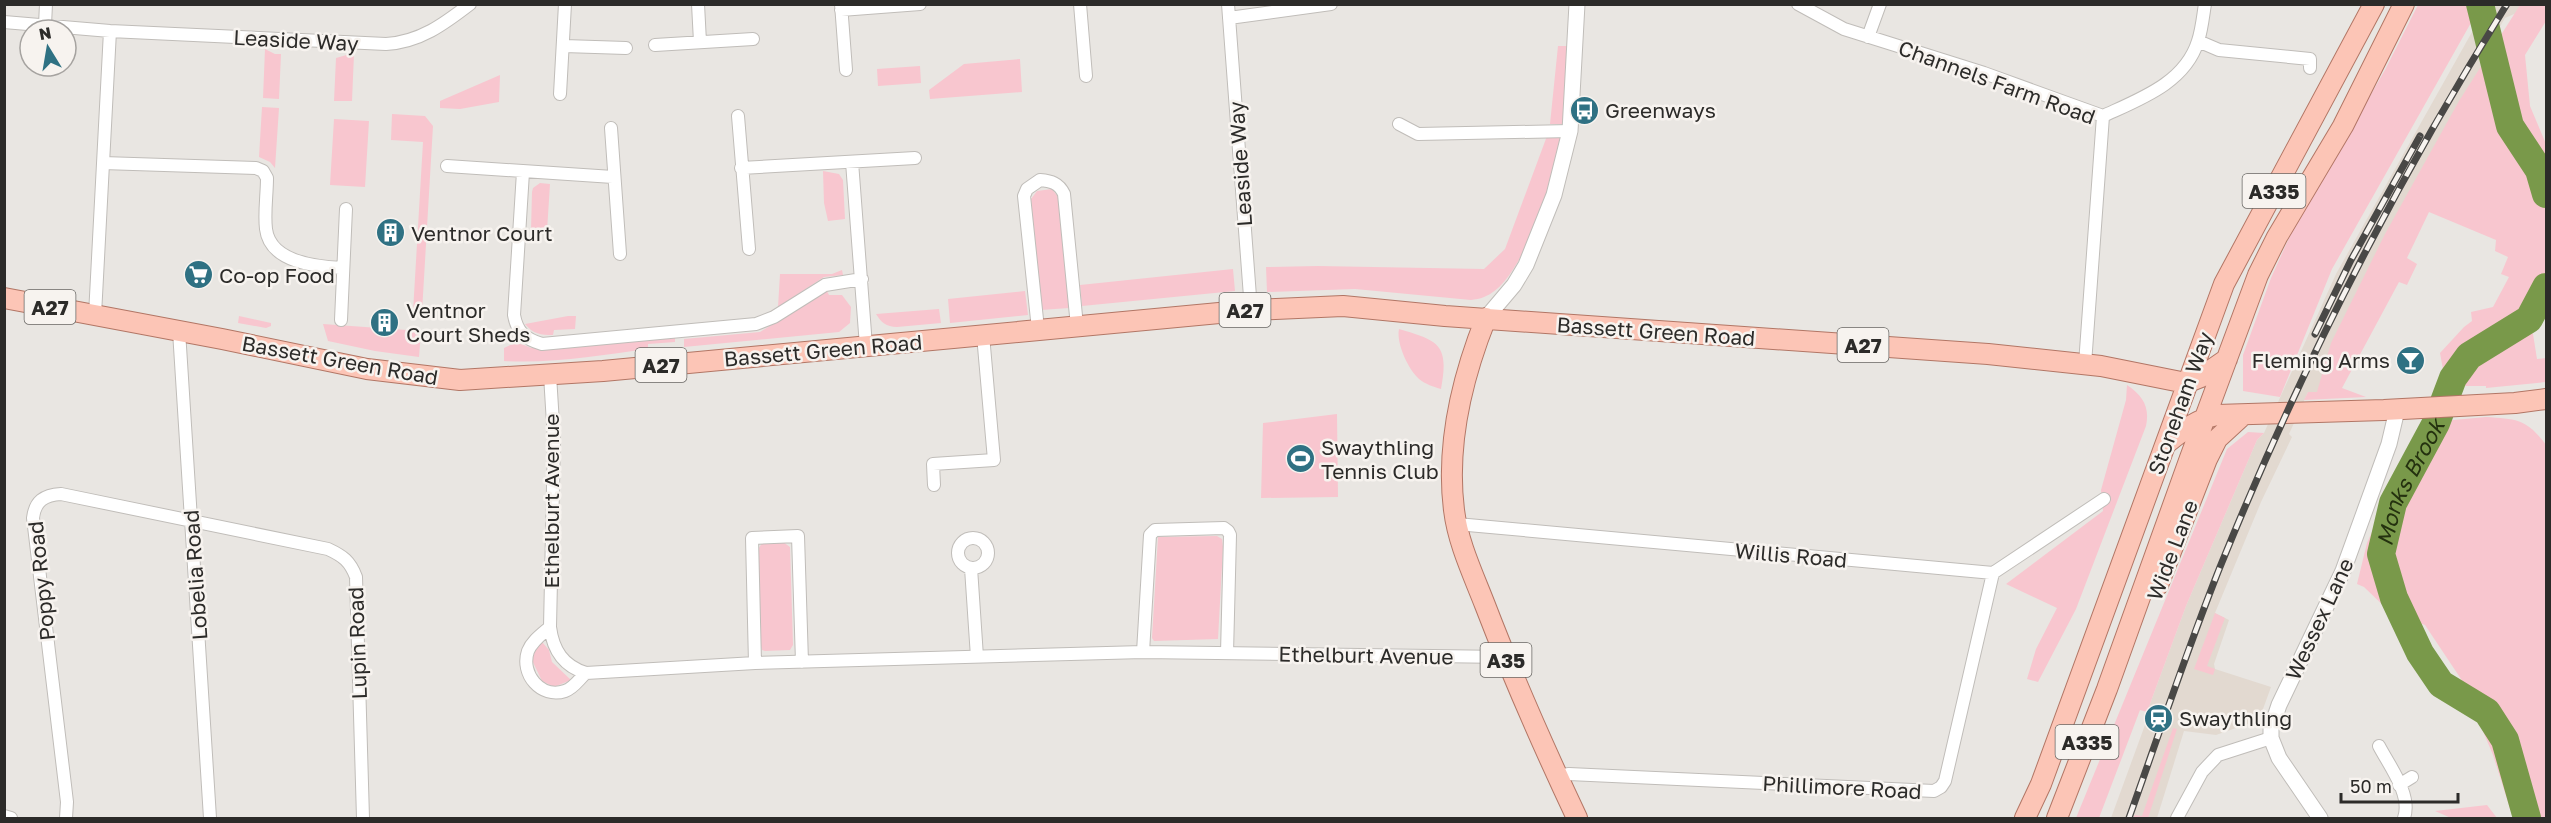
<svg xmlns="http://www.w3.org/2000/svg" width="2551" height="823" font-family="'Golos Text',sans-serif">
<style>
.built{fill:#e2d9d0}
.green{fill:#f8c6cf}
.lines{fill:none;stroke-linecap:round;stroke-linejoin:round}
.stream{stroke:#79994a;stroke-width:4.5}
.river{stroke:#79994a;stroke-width:28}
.minor-casing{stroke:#c0bdb9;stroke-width:14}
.tertiary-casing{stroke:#c0bdb9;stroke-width:17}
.primary-casing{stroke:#b27665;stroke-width:22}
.minor{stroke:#fff;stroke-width:12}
.tertiary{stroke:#fff;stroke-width:15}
.primary{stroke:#fcc5b6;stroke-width:20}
.rail-casing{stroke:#494846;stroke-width:7}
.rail{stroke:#f7f3ef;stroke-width:4.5;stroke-dasharray:14;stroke-linecap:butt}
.labels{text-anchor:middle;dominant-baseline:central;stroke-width:5;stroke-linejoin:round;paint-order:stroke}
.shield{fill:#f7f3ef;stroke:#696764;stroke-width:1.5}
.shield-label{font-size:20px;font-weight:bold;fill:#2c2b29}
.street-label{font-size:21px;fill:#2c2b29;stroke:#f7f3ef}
.poi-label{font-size:21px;fill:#2c2b29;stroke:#f7f3ef;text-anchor:start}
.water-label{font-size:22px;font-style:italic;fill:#24310f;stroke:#f7f3ef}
</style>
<rect width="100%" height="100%" fill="#e9e6e2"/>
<path class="built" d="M2492 5H2525L2521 11 2505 18 2487 49 2489 63 2317 393 2308 392 2289 434 2292 437 2261 502 2215 613 2229 620 2214 664 2215 669 2271 687 2259 720 2216 735 2184 731 2157 818H2111L2149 714 2147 712 2186 606 2257 440 2264 433 2336 274 2472 32Z"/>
<path class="green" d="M2418 5H2481L2332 269 2280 397 2243 391V355L2271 278 2294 227 2385 70Z
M2520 5H2546V21L2525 55 2530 106 2546 144V317L2530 332 2533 334 2537 359 2546 358V382L2486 388V386H2446L2440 353 2464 327 2472 321 2471 312 2493 307 2509 277 2501 274 2508 257 2495 251 2496 240 2429 212 2407 258 2417 264 2407 285 2399 282 2342 388 2366 397 2304 400 2308 392H2317L2331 343 2385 234 2459 101Z
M1558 46H1570L1564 124H1550Z
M265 49 275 54H281L279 99 263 98Z
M350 54H354L352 101H334L336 58Z
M1020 59 1022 92 930 99 929 90 964 64Z
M920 66 921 83 878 86 877 69Z
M500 75 499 102 460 109 440 108V101Z
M262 107 279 108 275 168 270 162 259 157Z
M392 114 425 116 433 126 422 312H413L423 142 391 140Z
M334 119 369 121 365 187 330 185Z
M1547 136H1565C1552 175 1525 282 1484 297 1480 299 1475 299 1471 300L1355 289 1267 292 1266 267 1318 266 1484 269 1505 249Z
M823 171 839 174 843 180 845 219 828 221 824 203Z
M540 183 550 184 547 231 531 230 532 192 533 188Z
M1052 189 1059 198 1069 308 1041 310 1031 199 1037 191Z
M1233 269 1235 291 1082 306 1080 285Z
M842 270 843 275 824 277 778 307 780 274H832Z
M827 291 829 295H842L851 307 850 323 839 332 684 347V339L760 332Z
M1025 291 1028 315 950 323 948 299Z
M939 309 941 323 897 327C886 327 881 322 876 314Z
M239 316 271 323V326L266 328 238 323Z
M568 316H576L575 329 554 330 553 335C541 335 533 334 525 324Z
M323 324 421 331 419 357 375 351 328 341Z
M1399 329C1440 341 1449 345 1441 389 1434 387 1425 384 1419 379 1408 369 1396 343 1399 329Z
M675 338V342L648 344V349C601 355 552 364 504 361V348C515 342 520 343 531 348Z
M2127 385C2143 396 2150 407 2146 426L2076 609 2038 682 2027 679 2036 649 2057 608 2006 584 2103 511 2101 490 2126 400Z
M1337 414 1338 497 1261 498 1263 423Z
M2486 417C2517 419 2527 419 2546 445V818H2513L2493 755 2461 679 2425 625 2390 612 2364 587 2357 584 2367 543 2421 423Z
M2248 432 2264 433 2257 440 2186 606 2147 712 2140 710 2099 818H2076L2227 449Z
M1217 536 1222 539 1223 547 1218 639 1154 641 1152 638 1158 537Z
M783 542 790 547 793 645 790 650 765 651 762 650 761 646 757 551 762 543Z
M2215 613 2225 618 2207 666 2215 669 2213 675 2194 669Z
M542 642 549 650 552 662 571 680 554 687 542 681 531 658 535 646Z
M2173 728 2177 729 2148 818H2133L2135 815 2142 816Z
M2487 805 2497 818H2451L2435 811Z"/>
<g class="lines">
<path class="stream" d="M2513 808 2523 805"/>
<g class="river">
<path d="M2480 4 2510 126 2539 170 2546 194"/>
<path id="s1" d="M2527 818 2505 740 2487 712 2441 684 2420 653 2394 598 2381 554 2393 503 2436 423 2453 378 2469 356 2529 319 2546 287"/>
</g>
<defs>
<path id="minor" d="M698 4 700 42
M841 4 846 70
M1080 4 1086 76
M1228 4 1251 310
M1798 4 1844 29 1984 73 2103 116
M841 10 920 4
M1229 18 1331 4
M4 22 110 31 386 44C420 42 444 24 470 4
M45 25 46 4
M1868 37 1880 4
M2198 41 2219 50 2310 59V68
M655 45 753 39
M564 46 626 48
M560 94 565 4
M738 116 749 249
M2103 116C2140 99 2185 83 2198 41 2202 29 2203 16 2205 4
M1399 124 1418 134 1570 131
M611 128 620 254
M852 162 866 346
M103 163 256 168 263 171 267 178C267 195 264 213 266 229 270 263 318 267 343 268
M447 166 613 177
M741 168 915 158
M523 172 514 315C517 332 525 339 542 344L756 324 774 317 825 285 862 279
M95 315 110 31
M341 320 346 209
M1038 329 1024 196 1027 189 1040 180C1051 181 1059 183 1064 194L1077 326
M179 331 210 818
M2085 364 2103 116
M550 375 554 440 550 627C553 650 563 666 586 673L755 663 1143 652 1505 657
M934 485 933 464 994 460 983 335
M1457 524 1993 573 2104 499
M958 553a15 15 0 1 1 30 0a15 15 0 1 1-30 0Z
M971 568 977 657
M550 627C542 634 532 641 528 651 520 674 541 699 565 691 574 688 579 679 586 673
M1143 652 1150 535 1155 530 1224 528 1228 531 1230 535 1227 653
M755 663 752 538 798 536 802 662
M2379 746C2390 767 2412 795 2404 818
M1557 776 1569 774 1934 791 1941 787 1945 781 1993 573
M2399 785 2412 777
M4 816 11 818
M66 818 67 802 33 518C35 501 44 495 61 494L328 549C343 556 350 561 356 577L363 818
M2177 818 2202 772 2218 755 2271 738"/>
<path id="tertiary" d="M1486 318 1514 285 1526 265 1554 195 1570 131 1577 4
M2320 818 2279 758 2271 738V729L2279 705 2343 571 2389 444 2397 410"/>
<path id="primary" d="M4 298 222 339 367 369 460 380 603 371 1251 310 1343 306 1445 316 1988 354 2101 366 2186 383 2201 377 2227 359
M1486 318C1462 378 1446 446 1454 510 1458 543 1473 574 1485 605 1513 678 1544 748 1577 818
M2167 443C2182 431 2197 419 2217 415L2384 410 2515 403 2546 399
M2158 585 2207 459 2217 439 2242 416
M2025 818 2041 784 2224 284 2374 4
M2057 818 2107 689 2190 458 2258 275 2277 237 2343 126 2404 4"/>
</defs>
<use href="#minor" class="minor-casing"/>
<use href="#tertiary" class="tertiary-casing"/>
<use href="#primary" class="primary-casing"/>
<use href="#minor" class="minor"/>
<use href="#tertiary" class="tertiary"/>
<use href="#primary" class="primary"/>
<defs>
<path id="rail" d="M2315 334 2351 260 2420 136
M2129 818C2159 734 2187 650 2220 567 2299 372 2396 182 2507 4"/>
</defs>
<use href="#rail" class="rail-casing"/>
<use href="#rail" class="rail"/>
</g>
<defs>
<symbol id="bus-disc" viewBox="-11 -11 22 22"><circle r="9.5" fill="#2f7183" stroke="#f7f3ef"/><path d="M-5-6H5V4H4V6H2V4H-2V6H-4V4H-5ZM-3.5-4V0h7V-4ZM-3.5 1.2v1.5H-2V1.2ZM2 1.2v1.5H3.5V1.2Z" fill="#fff"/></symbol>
<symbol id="building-disc" viewBox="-11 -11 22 22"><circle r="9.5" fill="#2f7183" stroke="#f7f3ef"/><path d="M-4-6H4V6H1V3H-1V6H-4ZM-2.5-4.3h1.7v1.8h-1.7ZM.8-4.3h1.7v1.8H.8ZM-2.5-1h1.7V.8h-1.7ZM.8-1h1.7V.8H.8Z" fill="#fff"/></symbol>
<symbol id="supermarket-disc" viewBox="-11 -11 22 22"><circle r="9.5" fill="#2f7183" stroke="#f7f3ef"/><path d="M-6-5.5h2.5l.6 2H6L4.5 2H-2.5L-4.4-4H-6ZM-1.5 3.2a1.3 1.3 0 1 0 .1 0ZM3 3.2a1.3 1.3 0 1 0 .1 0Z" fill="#fff"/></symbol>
<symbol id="bar-disc" viewBox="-11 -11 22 22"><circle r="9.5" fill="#2f7183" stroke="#f7f3ef"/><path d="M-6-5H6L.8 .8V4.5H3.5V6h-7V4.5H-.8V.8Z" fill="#fff"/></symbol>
<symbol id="stadium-disc" viewBox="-11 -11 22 22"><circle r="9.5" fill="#2f7183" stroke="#f7f3ef"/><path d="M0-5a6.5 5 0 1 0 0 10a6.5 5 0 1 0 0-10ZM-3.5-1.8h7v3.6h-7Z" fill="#fff"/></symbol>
<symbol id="station-disc" viewBox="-11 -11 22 22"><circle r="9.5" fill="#2f7183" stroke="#f7f3ef"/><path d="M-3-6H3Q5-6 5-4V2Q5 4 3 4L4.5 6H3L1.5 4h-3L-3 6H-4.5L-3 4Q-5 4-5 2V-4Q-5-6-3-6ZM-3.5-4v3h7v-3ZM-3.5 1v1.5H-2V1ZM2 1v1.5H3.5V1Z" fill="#fff"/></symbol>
</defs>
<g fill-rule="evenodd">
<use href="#bus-disc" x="1568" y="94" width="33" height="33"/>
<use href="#building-disc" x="374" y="216" width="33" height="33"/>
<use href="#supermarket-disc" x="182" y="258" width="33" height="33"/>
<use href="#building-disc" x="368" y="306" width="33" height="33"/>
<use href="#bar-disc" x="2394" y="344" width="33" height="33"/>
<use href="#stadium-disc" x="1284" y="442" width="33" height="33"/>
<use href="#station-disc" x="2142" y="702" width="33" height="33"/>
</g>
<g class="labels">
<g class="shield">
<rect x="2242.5" y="174" width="63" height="34" rx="4.5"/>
<rect x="24.5" y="290" width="51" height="34" rx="4.5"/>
<rect x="1219.5" y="293" width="51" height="34" rx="4.5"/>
<rect x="1837.5" y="328" width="51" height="34" rx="4.5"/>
<rect x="635.5" y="348" width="51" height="34" rx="4.5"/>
<rect x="1480.5" y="643" width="51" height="34" rx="4.5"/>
<rect x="2055.5" y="725" width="63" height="34" rx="4.5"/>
</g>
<g class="shield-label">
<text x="2274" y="191">A335</text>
<text x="50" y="307">A27</text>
<text x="1245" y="310">A27</text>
<text x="1863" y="345">A27</text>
<text x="661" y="365">A27</text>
<text x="1506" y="660">A35</text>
<text x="2087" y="742">A335</text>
</g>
<g class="street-label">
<text transform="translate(296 40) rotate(3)">Leaside Way</text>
<text transform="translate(1997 82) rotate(20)">Channels Farm Road</text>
<text transform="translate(1240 164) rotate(-94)">Leaside Way</text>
<text transform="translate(1656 331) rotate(4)">Bassett Green Road</text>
<text transform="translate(823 350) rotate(-5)">Bassett Green Road</text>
<text transform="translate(340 360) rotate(10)">Bassett Green Road</text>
<text transform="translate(2180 403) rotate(-70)">Stoneham Way</text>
<text transform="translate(551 501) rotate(-90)">Ethelburt Avenue</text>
<text transform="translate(2172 550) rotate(-69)">Wide Lane</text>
<text transform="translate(1791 555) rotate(5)">Willis Road</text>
<text transform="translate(195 575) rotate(-94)">Lobelia Road</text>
<text transform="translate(41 581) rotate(-96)">Poppy Road</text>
<text transform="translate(2319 619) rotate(-65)">Wessex Lane</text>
<text transform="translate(357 643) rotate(-92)">Lupin Road</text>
<text transform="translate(1366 655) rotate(1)">Ethelburt Avenue</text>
<text transform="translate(1842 787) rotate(3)">Phillimore Road</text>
</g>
<g class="poi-label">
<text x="1605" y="110">Greenways</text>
<text x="411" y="233">Ventnor Court</text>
<text x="219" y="275">Co-op Food</text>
<text x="406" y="310">Ventnor<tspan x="406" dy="24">Court Sheds</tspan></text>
<text x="2390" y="360" text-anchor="end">Fleming Arms</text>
<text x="1321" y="447">Swaythling<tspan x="1321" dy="24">Tennis Club</tspan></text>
<text x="2179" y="718">Swaythling</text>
</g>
<g class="water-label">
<text stroke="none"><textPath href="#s1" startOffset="390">Monks Brook</textPath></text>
</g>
</g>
<rect width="2551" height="823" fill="none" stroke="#2c2b29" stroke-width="12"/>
<g transform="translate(48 48) rotate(349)"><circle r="28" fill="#f7f3ef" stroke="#a6a3a0" stroke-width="1.5"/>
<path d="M0-4.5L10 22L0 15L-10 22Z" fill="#2f7183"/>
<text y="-9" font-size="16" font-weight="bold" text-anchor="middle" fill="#2c2b29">N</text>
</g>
<path d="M2341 793v9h117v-9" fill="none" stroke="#2c2b29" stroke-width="3"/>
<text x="2350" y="793" font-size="18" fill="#2c2b29" stroke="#f7f3ef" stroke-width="4.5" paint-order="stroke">50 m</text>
</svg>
